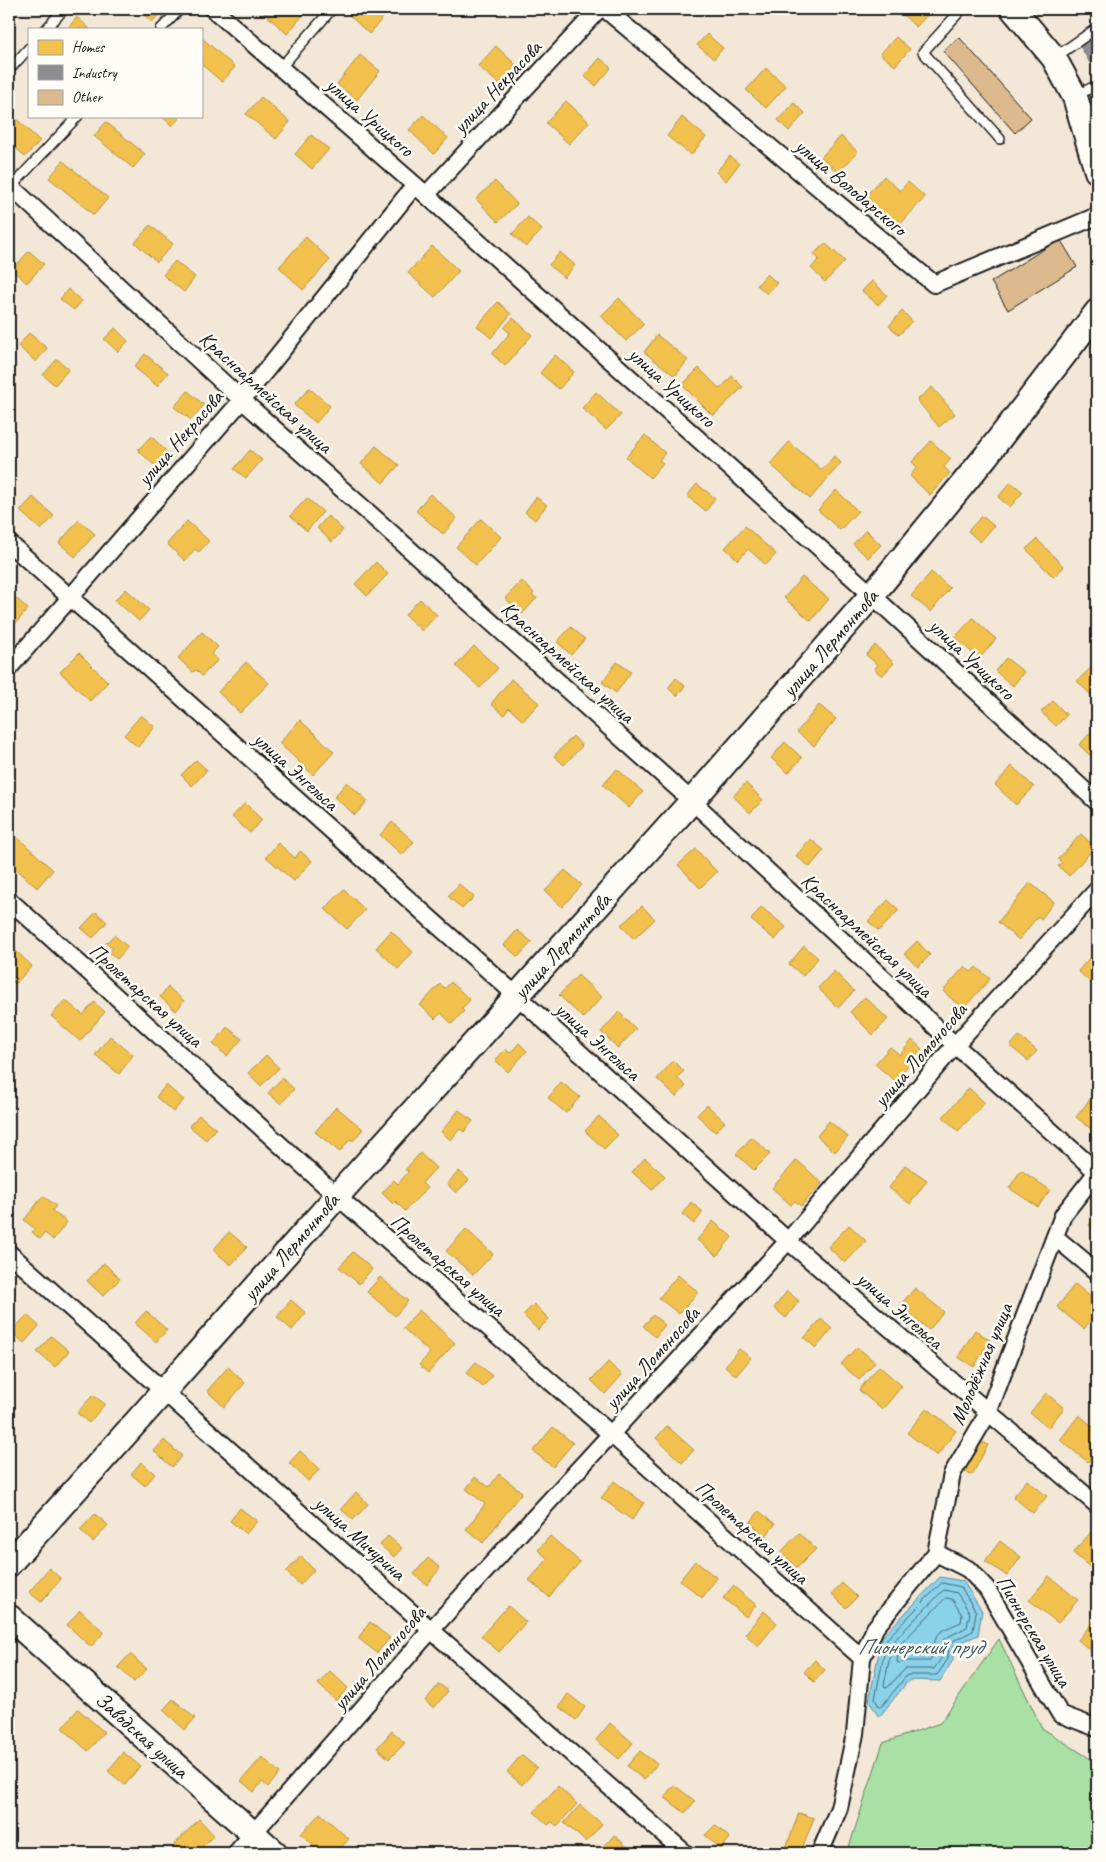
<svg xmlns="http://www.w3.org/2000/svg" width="1106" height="1862" font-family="Caveat,sans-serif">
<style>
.green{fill:#a8e0a5;stroke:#627e60}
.water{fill:#89d2ea;stroke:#5d8998}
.homes{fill:#f2c14e;stroke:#b2903f}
.industry{fill:#8d8d92;stroke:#6b6b6f}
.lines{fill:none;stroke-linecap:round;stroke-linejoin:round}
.shore{stroke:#48656e;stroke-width:1}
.building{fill:#dcba8e;stroke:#1c1c1c}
.lane-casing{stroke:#1c1c1c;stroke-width:12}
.street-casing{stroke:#1c1c1c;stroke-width:20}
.secondary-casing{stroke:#1c1c1c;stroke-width:28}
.lane{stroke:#fdfcf7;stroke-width:9}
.street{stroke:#fdfcf7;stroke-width:16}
.secondary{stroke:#fdfcf7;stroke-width:24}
.labels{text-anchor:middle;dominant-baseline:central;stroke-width:5;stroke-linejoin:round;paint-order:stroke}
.street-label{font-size:21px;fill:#1c1c1c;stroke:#fdfcf7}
.water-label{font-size:22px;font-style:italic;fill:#425c64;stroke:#fdfcf7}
</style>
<rect width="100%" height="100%" fill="#f3e8d8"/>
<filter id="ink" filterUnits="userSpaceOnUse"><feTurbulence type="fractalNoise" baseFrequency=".02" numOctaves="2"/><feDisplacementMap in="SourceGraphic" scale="10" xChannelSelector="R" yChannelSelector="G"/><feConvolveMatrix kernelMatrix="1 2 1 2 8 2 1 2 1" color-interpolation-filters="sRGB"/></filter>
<g filter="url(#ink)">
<path class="green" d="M999 1639 1042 1728 1097 1763V1853H847L883 1743 940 1723Z"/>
<path class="water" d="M940 1577 963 1581 982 1611 978 1635 953 1646V1660L940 1681 909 1680 879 1717 869 1701 882 1637Z"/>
<path class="homes" d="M137 9H164L152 22Z
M269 9H300L305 13 287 34 264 13Z
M350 9H386L389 11 369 34 347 13Z
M897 9H931L932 10 916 27Z
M77 17 90 29H67Z
M707 34 723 48 714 59 697 45Z
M201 37 235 67 222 82 201 64Z
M896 37 910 49 895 66 880 54Z
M496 46 516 65 499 84 478 66Z
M360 55 380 71 357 100 337 84Z
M600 58 611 68 596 86 584 76Z
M766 68 786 86 766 108 746 90Z
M261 97 290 122 276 139 246 114Z
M566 101 589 122 569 144 546 123Z
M794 103 805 113 789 131 778 120Z
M9 112 40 141 25 157 9 141Z
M423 115 448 138 434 154 409 130Z
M161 116H181L172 126Z
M682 117 706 137 691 155 667 136Z
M106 122 145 154 133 168 94 136Z
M311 135 329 149 312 169 295 154Z
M841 136 858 152 838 173 821 157Z
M730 156 739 164 726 181 716 172Z
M63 161 108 198 94 215 49 178Z
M884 176 900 191 908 182 925 197 896 229 863 199Z
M495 181 517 204 498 222 476 199Z
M528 217 542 230 526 247 512 234Z
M150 225 173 244 157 262 135 243Z
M306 237 330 260 303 290 279 267Z
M825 243 845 261 825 282 811 268 819 259 814 254Z
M432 246 459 271 435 297 408 273Z
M29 251 44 264 27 283 12 270Z
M560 252 575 265 564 278 549 265Z
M175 261 195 277 184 292 163 275Z
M767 274 777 283 767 294 757 285Z
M872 281 887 295 878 305 862 291Z
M68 289 82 301 74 310 60 299Z
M619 298 644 324 626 341 601 316Z
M498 302 511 314 491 338 477 326Z
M902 311 912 321 899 335 889 326Z
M513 318 532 335 505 366 492 354 510 333 504 328Z
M115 328 128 341 118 352 104 339Z
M29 333 47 348 36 362 18 346Z
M657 335 688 360 675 376 644 352Z
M145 354 168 373 157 386 134 367Z
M555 355 574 372 559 389 540 373Z
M57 359 69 369 55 385 43 375Z
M699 368 720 389 732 376 743 387 713 416 682 385Z
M932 387 955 414 939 427 917 400Z
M309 388 330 406 316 423 294 405Z
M188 391 204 405 191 420 174 407Z
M596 392 621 415 606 430 582 408Z
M645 435 665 453 659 460 663 463 650 478 626 457Z
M151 436 170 455 157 468 138 450Z
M931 441 951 459 944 467 950 473 930 495 910 476 917 467 912 462Z
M789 442 822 470 834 456 841 463 810 499 770 464Z
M376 446 399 465 383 483 361 464Z
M250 450 262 460 246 478 234 469Z
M1011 482 1023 492 1010 507 998 497Z
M697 484 715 498 706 511 687 496Z
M836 490 858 511 840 530 818 510Z
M430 494 457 518 443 534 416 511Z
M33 497 54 516 41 530 20 511Z
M536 497 547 505 535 520 525 512Z
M307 498 323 512 307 531 290 516Z
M328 516 343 530 332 542 317 528Z
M982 516 994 526 980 542 968 531Z
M481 519 501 537 476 565 456 547Z
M79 520 95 534 75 557 59 543Z
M187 521 209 541 199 552 195 549 185 561 167 544Z
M745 526 776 554 766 565 748 549 738 560 725 548Z
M866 530 881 545 868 558 853 544Z
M1037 539 1064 567 1053 577 1026 549Z
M376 562 388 574 367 596 355 584Z
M931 572 950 588 931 612 911 596Z
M802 577 829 599 811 621 784 598Z
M522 581 534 593 532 596 537 598 522 614 505 598Z
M126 589 149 610 139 621 115 600Z
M17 599 28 609 9 631V608Z
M420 599 437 615 422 631 405 615Z
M973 618 996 639 979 659 955 637Z
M571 627 585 639 571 655 557 642Z
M202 632 218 647 211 654 218 660 202 676 196 670 193 672 178 658Z
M875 645 894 663 882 676 874 669 878 665 866 655Z
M474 646 498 668 480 688 456 666Z
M79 653 108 682 90 701 60 672Z
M1006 658 1024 672 1013 686 995 671Z
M246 662 269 683 240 713 218 692Z
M617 662 631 672 616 693 602 682Z
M1095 664 1097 666V689L1091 695 1077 681Z
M676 678 685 686 677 696 668 688Z
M511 679 539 703 523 721 509 708 504 715 491 704Z
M1053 701 1067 715 1056 726 1041 712Z
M819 705 836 719 814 746 797 732Z
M141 715 155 727 138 747 124 735Z
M300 720 334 752 313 775 279 743Z
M1095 728 1097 730V762L1079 745Z
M573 736 582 746 564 765 554 756Z
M785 742 802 758 788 773 771 758Z
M196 760 207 770 192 786 181 775Z
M1012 766 1034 787 1016 805 995 785Z
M617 769 643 792 629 808 603 785Z
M347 782 368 801 355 815 334 797Z
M746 783 763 800 750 813 733 796Z
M245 803 262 820 250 833 232 817Z
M392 822 414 842 402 855 380 835Z
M1081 834 1095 847 1069 876 1058 866 1062 863 1058 859Z
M15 835 53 870 37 888 9 862V842Z
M810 839 824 850 810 867 796 856Z
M278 843 295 858 300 851 312 861 294 881 266 857Z
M696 849 717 872 700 888 678 865Z
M565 870 582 885 562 907 545 891Z
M1030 883 1054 902 1041 919 1038 916 1019 940 998 922Z
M459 884 474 897 462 909 448 896Z
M344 889 365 910 347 929 325 909Z
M888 900 899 910 879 931 868 921Z
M642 906 655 919 634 939 621 925Z
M761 907 786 927 775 940 751 920Z
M96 912 107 922 93 938 81 928Z
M517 930 532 942 518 957 504 945Z
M391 931 413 952 398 969 376 948Z
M114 935 128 947 117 959 109 952 113 948 106 943Z
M917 941 930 955 918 967 904 954Z
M804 946 818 958 803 976 789 964Z
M1097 949V977L1092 984 1078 971Z
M16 951 32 966 15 984 9 978V959Z
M965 966 971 972 976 967 990 979 963 1009 943 991Z
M834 971 854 991 838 1008 818 988Z
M578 975 602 997 583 1018 559 995Z
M451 982 470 1000 461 1009 464 1011 452 1024 441 1013 435 1019 420 1005 440 984 445 988Z
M168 987 184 1001 176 1011 160 997Z
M865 997 888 1019 873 1035 850 1012Z
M65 1000 83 1015 94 1002 105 1012 80 1041 51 1016Z
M619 1012 636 1029 618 1048 601 1032Z
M227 1027 242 1039 227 1056 213 1044Z
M110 1036 133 1055 119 1074 95 1055Z
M1019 1036 1037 1051 1028 1061 1010 1046Z
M912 1040 922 1049 895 1081 875 1064 890 1047 900 1055Z
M519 1043 527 1051 508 1072 495 1060 506 1049 510 1053Z
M266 1055 279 1068 261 1086 248 1073Z
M673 1061 684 1071 677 1078 686 1086 676 1097 657 1079Z
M282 1078 294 1089 281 1104 268 1093Z
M561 1082 580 1097 566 1113 548 1098Z
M166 1085 184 1100 173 1112 156 1097Z
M969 1088 985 1103 958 1131 943 1117Z
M1092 1097 1097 1101V1134L1076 1117Z
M707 1105 725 1122 715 1132 697 1115Z
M336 1107 363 1129 353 1141 350 1139 340 1152 315 1132Z
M459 1110 473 1121 464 1132 460 1129 451 1140 441 1132Z
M199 1115 216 1129 206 1140 189 1126Z
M599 1116 618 1135 604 1149 585 1131Z
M829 1121 848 1137 835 1152 817 1136Z
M752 1137 770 1154 754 1170 736 1154Z
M420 1153 436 1168 422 1183 427 1188 405 1211 395 1201 393 1204 382 1193 394 1180 398 1184 409 1171 405 1170Z
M645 1158 665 1176 652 1190 632 1172Z
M797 1160 822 1183 801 1206 795 1201 791 1205 772 1188Z
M905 1165 927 1180 910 1204 889 1188Z
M1021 1170 1050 1190 1038 1207 1009 1188Z
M459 1171 469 1180 456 1193 447 1184Z
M43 1196 56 1206 52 1211 67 1222 53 1240 45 1233 40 1239 32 1232 35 1229 24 1220Z
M691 1202 703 1212 694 1224 682 1214Z
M1097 1216V1233L1089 1225Z
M713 1221 732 1237 717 1256 697 1240Z
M849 1225 866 1241 845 1263 828 1247Z
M466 1229 493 1254 473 1275 446 1251Z
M229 1232 247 1247 231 1265 213 1250Z
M353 1252 372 1269 359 1284 339 1267Z
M104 1263 120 1279 103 1296 87 1281Z
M678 1275 698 1292 679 1314 659 1298Z
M380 1277 408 1301 395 1316 367 1292Z
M1075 1284 1097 1302V1312L1084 1329 1057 1307Z
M915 1288 944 1312 929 1330 900 1305Z
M787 1291 799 1301 786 1318 774 1308Z
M291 1300 306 1313 292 1330 277 1317Z
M534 1304 549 1319 538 1330 523 1315Z
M419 1310 455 1343 428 1373 419 1365 430 1353 403 1328Z
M146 1311 167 1330 156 1342 135 1323Z
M27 1315 39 1326 24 1343 11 1332Z
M653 1315 665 1325 655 1337 643 1326Z
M821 1319 832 1329 816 1348 804 1338Z
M975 1330 990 1340 974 1367 958 1357Z
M51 1336 69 1351 55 1367 37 1352Z
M857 1347 875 1362 859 1380 841 1364Z
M739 1349 751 1358 736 1376 725 1366Z
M476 1362 492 1376 483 1387 466 1373Z
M608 1362 622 1375 605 1394 591 1380Z
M879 1366 902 1386 882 1410 859 1390Z
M228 1367 245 1383 224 1407 207 1391Z
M1046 1393 1064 1408 1048 1428 1030 1413Z
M93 1395 105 1404 89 1423 77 1413Z
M927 1408 956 1431 937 1456 907 1433Z
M1079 1415 1097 1430V1451L1088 1462 1060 1440Z
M667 1426 694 1450 682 1463 656 1438Z
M553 1427 573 1443 553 1467 533 1451Z
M978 1439 988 1445 972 1475 962 1469Z
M164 1440 182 1456 172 1467 154 1451Z
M300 1451 320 1469 308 1481 289 1463Z
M141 1462 155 1474 145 1486 131 1474Z
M499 1474 522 1492 483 1543 466 1529 485 1504 466 1489 475 1477 489 1487Z
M1027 1480 1047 1496 1033 1513 1013 1497Z
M614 1481 644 1503 632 1520 601 1498Z
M356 1492 368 1504 353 1520 341 1509Z
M240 1508 257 1521 246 1534 230 1521Z
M759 1511 775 1524 766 1536 750 1523Z
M95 1514 108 1525 93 1542 80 1530Z
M1091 1532 1097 1537V1573L1073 1553Z
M799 1533 816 1549 797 1568 781 1552Z
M388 1536 402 1548 394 1557 380 1545Z
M550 1536 580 1562 549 1597 529 1580 548 1559 538 1550Z
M1000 1541 1021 1557 1007 1576 985 1561Z
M301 1556 314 1570 300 1585 286 1572Z
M428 1558 440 1568 427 1585 414 1574Z
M695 1561 717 1578 702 1598 680 1580Z
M49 1568 61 1579 41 1602 29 1592Z
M1049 1576 1078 1600 1058 1623 1029 1600Z
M842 1583 857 1597 846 1608 832 1594Z
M733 1586 756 1605 746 1617 723 1598Z
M508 1606 526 1622 499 1652 481 1636Z
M80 1610 104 1632 91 1647 67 1625Z
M764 1611 777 1623 758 1646 745 1634Z
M1097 1617V1656L1078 1640Z
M370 1622 390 1638 377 1653 358 1638Z
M130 1654 147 1669 134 1682 118 1667Z
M815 1660 825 1670 814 1682 804 1672Z
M330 1671 348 1688 336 1701 318 1684Z
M439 1684 448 1691 434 1708 425 1701Z
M568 1694 585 1707 576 1720 559 1707Z
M173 1699 195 1718 185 1730 163 1710Z
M78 1709 104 1732 88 1751 62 1728Z
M610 1723 633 1743 619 1759 596 1740Z
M392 1731 405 1743 389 1759 377 1748Z
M640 1751 657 1764 644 1780 627 1766Z
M123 1752 140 1766 125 1785 108 1771Z
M521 1755 537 1768 522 1785 507 1772Z
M262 1757 280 1773 268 1787 262 1782 254 1792 241 1781Z
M674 1785 695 1801 685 1813 664 1797Z
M558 1786 577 1804 557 1826 552 1822 548 1825 534 1812Z
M580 1805 602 1824 586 1842 564 1823Z
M320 1813 349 1839 336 1853H322L301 1834Z
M799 1813 814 1818 801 1852 786 1847Z
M199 1819 214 1835 196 1853H182L174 1845Z
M715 1825 730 1838 721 1849 705 1835Z
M614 1835 634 1853H598Z"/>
<path class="industry" d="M1097 35V58L1090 63 1080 46Z"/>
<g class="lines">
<path class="shore" d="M942 1583 961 1587 976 1612 973 1631 949 1643 948 1659 937 1675H907L882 1706H879L875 1699 887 1639Z
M944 1590 957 1593 970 1613 967 1627 944 1639 942 1645V1657L934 1669H905L888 1687 885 1688 884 1685 893 1642Z
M946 1598 952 1599 962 1615 961 1622C949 1628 935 1630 934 1646 933 1653 934 1655 930 1661H908L898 1663 897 1661 900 1645Z"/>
</g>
<path class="building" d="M959 37 1031 118 1015 133 943 51Z
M1060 239 1077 267 1008 310 991 282Z"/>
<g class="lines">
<defs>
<path id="lane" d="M962 9 923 52 1000 139
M46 29 64 9
M161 29 180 9
M1054 58 1097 28
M281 67 332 9
M9 70 29 48
M1075 96 1097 85
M1086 107 1097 119
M11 187 78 116"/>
<path id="street" d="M213 9 415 185 872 595 1097 802
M605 9 934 284 1097 216
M9 185 242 400 692 801 955 1045 1097 1172
M426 195 599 9
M9 543 517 996 788 1241 1097 1505
M9 668 242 400 415 185
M9 900 337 1196 612 1435 862 1658
M1055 1237 1097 1272
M9 1253 431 1630 685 1853
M936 1553 968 1569 987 1589 1060 1714 1097 1728
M236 1853 431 1630 788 1241 955 1045 1097 890
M820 1853 839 1808 855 1734 862 1658 875 1628 936 1553 952 1474 988 1413 1063 1215 1097 1172"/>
<path id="secondary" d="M1013 9 1054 58 1075 97 1097 171
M9 1564 164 1391 337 1196 692 801 872 595 986 456 1097 312
M9 1617 275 1853"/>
</defs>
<use href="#lane" class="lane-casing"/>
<use href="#street" class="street-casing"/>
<use href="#secondary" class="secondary-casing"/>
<use href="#lane" class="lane"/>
<use href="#street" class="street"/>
<use href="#secondary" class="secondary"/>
</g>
</g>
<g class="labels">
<g class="street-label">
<text transform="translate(497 87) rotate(-47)">улица Некрасова</text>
<text transform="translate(370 117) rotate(41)">улица Урицкого</text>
<text transform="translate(851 187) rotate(40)">улица Володарского</text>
<text transform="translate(672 387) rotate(42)">улица Урицкого</text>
<text transform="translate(266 392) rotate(42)">Красноармейская улица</text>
<text transform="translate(180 438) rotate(-49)">улица Некрасова</text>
<text transform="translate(830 643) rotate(-49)">улица Лермонтова</text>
<text transform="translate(972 659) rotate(43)">улица Урицкого</text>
<text transform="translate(568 662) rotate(42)">Красноармейская улица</text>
<text transform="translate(296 771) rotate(42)">улица Энгельса</text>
<text transform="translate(867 935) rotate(43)">Красноармейская улица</text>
<text transform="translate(562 946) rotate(-48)">улица Лермонтова</text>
<text transform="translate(146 995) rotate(42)">Пролетарская улица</text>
<text transform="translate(598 1041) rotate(42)">улица Энгельса</text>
<text transform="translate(920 1055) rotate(-49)">улица Ломоносова</text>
<text transform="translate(291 1247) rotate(-49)">улица Лермонтова</text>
<text transform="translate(448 1265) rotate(41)">Пролетарская улица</text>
<text transform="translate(900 1310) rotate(41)">улица Энгельса</text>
<text transform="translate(652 1358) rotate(-48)">улица Ломоносова</text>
<text transform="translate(981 1364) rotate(-67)">Молодёжная улица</text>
<text transform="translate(752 1532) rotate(42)">Пролетарская улица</text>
<text transform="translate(360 1538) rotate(42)">улица Мичурина</text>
<text transform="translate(1034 1631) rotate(59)">Пионерская улица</text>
<text transform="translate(379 1658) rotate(-49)">улица Ломоносова</text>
<text transform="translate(142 1735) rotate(42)">Заводская улица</text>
</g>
<g class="water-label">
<text x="920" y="1647">Пионерский пруд</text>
</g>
</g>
<rect width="1106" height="1862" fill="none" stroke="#fdfcf7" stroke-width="30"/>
<rect x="15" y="15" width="1076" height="1832" fill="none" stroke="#1c1c1c" stroke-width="2" filter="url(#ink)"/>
<rect x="28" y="28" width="175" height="90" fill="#fdfcf7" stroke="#a3a29f"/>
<rect x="38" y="40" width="25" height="15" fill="#f2c14e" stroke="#a3a29f"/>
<text x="72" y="52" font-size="15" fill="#1c1c1c">Homes</text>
<rect x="38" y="65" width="25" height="15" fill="#8d8d92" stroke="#a3a29f"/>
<text x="72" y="78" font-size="15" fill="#1c1c1c">Industry</text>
<rect x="38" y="90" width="25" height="15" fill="#dcba8e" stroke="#a3a29f"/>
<text x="72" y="102" font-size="15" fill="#1c1c1c">Other</text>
</svg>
